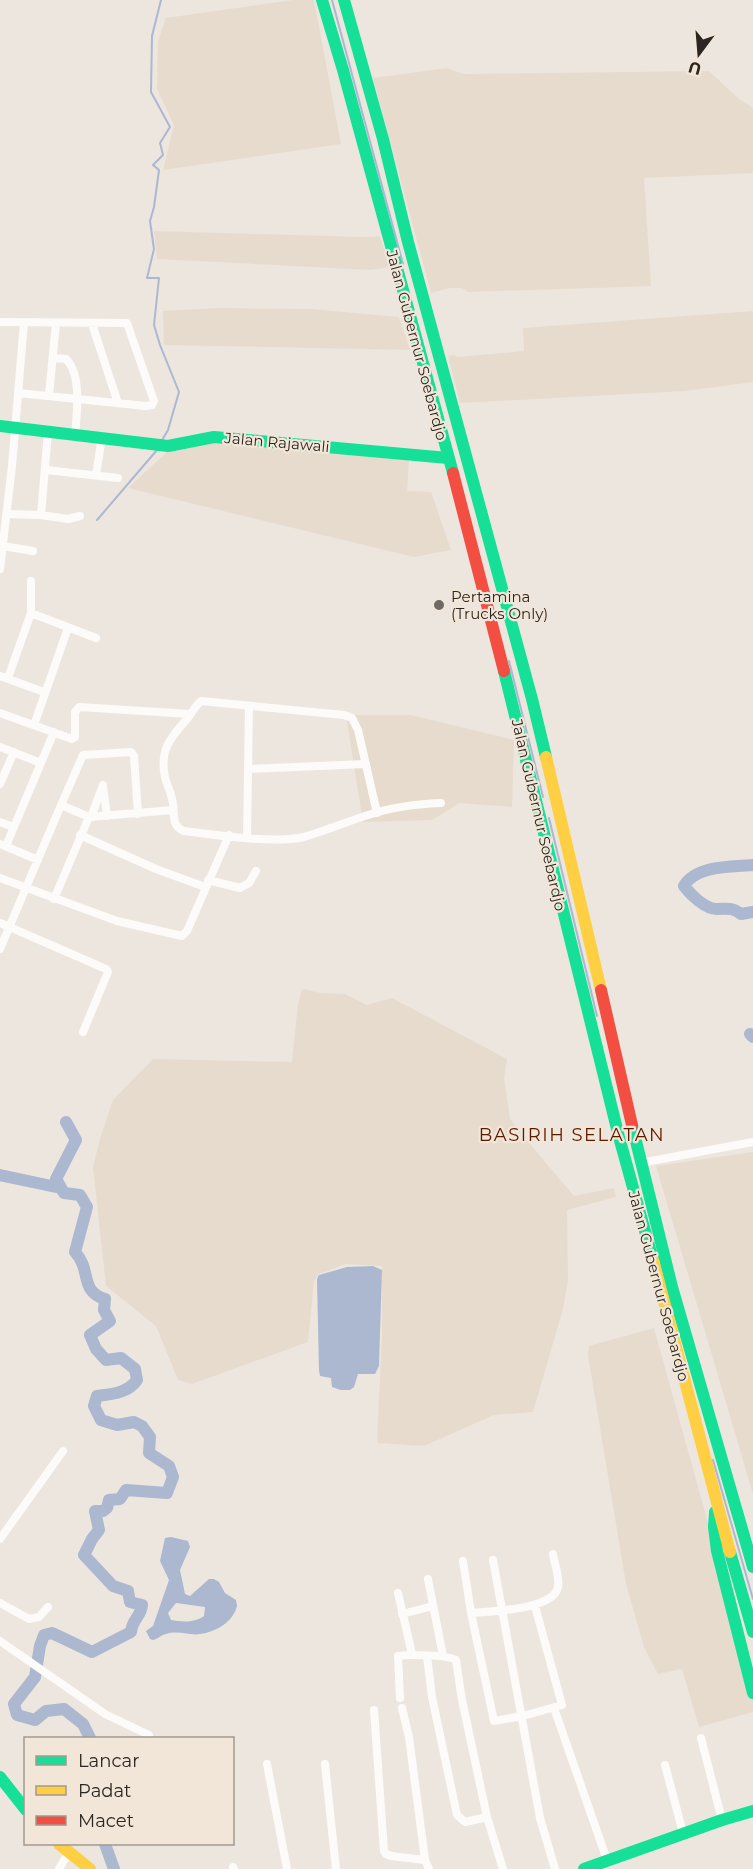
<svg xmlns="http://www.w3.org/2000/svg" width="753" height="1869" font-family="Montserrat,sans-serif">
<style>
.built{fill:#e7dbcd}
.water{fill:#abb8d0;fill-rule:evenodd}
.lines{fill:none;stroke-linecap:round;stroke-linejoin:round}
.stream{stroke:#abb8d0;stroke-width:2}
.river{stroke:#abb8d0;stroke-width:12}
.street{stroke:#fcfbfa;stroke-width:8}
.fast{stroke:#16e098;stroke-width:12}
.slow{stroke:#ffcf43;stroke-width:12}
.jam{stroke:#f24e42;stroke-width:12}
.poi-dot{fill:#6f6964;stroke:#f2e6d9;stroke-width:2}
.labels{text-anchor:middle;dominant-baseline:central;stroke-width:4.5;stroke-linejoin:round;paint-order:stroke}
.street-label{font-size:15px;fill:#2b2621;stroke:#f2e6d9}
.poi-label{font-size:15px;fill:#2b2621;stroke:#f2e6d9;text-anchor:start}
.quarter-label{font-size:18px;letter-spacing:1.5px;fill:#5b1b01;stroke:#f2e6d9}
</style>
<rect width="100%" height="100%" fill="#ece6df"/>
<path class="built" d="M293 0H314L341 144 163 170 174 125 157 89 158 41 166 18Z
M447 68 463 74 709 71 739 99 753 108V173L644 178 651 286 468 292 462 288H450L431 293 373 78Z
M154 231 363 237 380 236 389 267 371 270 157 259Z
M219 308 311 309 399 317 410 350 164 345 163 311Z
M753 311V382L685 391 460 403 448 356 454 355 458 357 524 351 523 328Z
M212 439 409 460 407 491 431 492 451 550 414 557 128 488 169 450Z
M346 715H411L514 740 512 807 459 803 432 820 363 822Z
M302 989 321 993 345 994 367 1005 392 998 507 1059 504 1078 510 1119 525 1138 574 1196 614 1188 616 1197 567 1210 568 1280 563 1309 533 1412 494 1415 424 1446 378 1443 377 1441 382 1336V1266L346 1264 319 1274 314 1281 308 1342 192 1384 178 1380 156 1326 106 1286 93 1167 100 1139 113 1100 153 1059 292 1062 298 1004Z
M753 1152V1494L656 1166Z
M654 1328 731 1606 753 1700V1712L699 1727 682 1669 658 1674 644 1647 626 1584 588 1355 589 1346Z"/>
<path class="water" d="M373 1266 382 1270 379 1366 375 1374H358L354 1387 350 1390H341L332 1387 331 1378 320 1376 319 1370 317 1279 319 1275 347 1267Z
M171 1537 188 1541 190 1547 180 1570 185 1594 190 1596 209 1579H214L219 1582 225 1593 236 1600 237 1606C233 1622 216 1632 200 1634 191 1636 179 1630 166 1634 161 1635 158 1639 153 1640L150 1639 146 1631 153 1626 169 1580 160 1561 165 1538ZM176 1603 205 1607 204 1616C195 1623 181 1622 171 1620L168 1613Z"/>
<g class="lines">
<path class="stream" d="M332 0 403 264
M161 442 168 430 179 392 160 345 154 325 159 278H147L154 249 150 221 154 207 159 170 153 165 163 155 160 143 170 127 151 92 152 36 161 0
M97 520 157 450
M509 661 543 797
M549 818 597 1016
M713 1460 753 1599"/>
<path class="river" d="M753 865C732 867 696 865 684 886 691 895 705 909 717 909 727 909 732 907 741 914L753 912
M750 1034 753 1037
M66 1122 76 1140 56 1179 64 1193 80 1195 87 1207 75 1252C92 1270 79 1291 105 1299L104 1310 110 1321 90 1335 96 1349 106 1360 121 1358 135 1369 137 1380C128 1393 112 1394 97 1396L94 1406 101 1420 117 1425 134 1422 142 1426 150 1437 149 1453 169 1466 173 1477 167 1493 126 1490 120 1499 109 1500 107 1508 103 1511H95L99 1530 92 1539 84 1555 113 1586 128 1591 130 1602 142 1605C141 1617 132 1619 131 1632L92 1652 52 1633 44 1635 40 1646 35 1677 14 1704 17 1715 35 1720 46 1711 64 1709 83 1724 90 1738
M0 1175 61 1188
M105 1844 114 1869"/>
<path class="street" d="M0 322 127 323 154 401 152 405 146 406 18 393
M92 324 118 403
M53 358 66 359C82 374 77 414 75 435
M49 395 56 323
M46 470 118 478
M96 475 102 437
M7 514 41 515 68 519 80 516
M41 515 48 432
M3 546 33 551
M0 569 12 466 24 322
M31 613 96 638
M0 676 44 692
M8 678 31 613V581
M0 713 72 739 75 737V712L79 707 190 714
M34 725 68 628
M0 747 41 763
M248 769 366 764
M0 784 14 752
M103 786 107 816
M61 805 83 755 131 752 134 756 138 814
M377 813 358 730 352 718 344 715 201 701C195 706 192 713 187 719 171 737 159 750 165 777 167 786 172 794 173 804 175 815 171 826 184 831 216 835 274 844 304 837 324 831 344 823 365 816 388 808 416 804 441 803
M91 817 103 785
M0 822 13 827
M80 835 156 869 205 887
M247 837 249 707
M0 844 38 860
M6 846 54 732
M0 878 117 921 182 936 187 931 229 835
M208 880 240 888 249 883 256 871
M54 899 89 817
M0 923 106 969 108 972 83 1032
M0 949 61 805 89 817 173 810
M640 1163 753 1142
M0 1539 63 1451
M493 1560 540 1818 555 1869
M463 1561 471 1613 494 1721 523 1716 562 1705 535 1606
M428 1579 443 1656
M398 1593 412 1654
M0 1603 29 1619 39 1617 48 1607
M471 1613C490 1611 554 1610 558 1587 560 1577 554 1563 553 1554
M402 1614 433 1606
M0 1641 105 1714 149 1735
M427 1656 432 1697 457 1815 465 1822 487 1817
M400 1698 398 1656C408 1654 448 1655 456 1660L462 1700 487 1817 503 1869
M402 1708 409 1737 425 1860 429 1869
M554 1708 607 1860
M374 1710 384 1851 386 1854 391 1856 425 1860
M701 1738 722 1820
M267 1764 287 1869
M325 1764 336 1869
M665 1765 683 1833
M233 1867 234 1869
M59 1869 69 1852"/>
<path class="fast" d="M322 0 343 70 453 473
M344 0 383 139 408 242 532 699 546 757
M0 426 168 446 214 437 448 458
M504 671 619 1137 653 1260
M632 1125 672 1287 753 1567
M715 1512 714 1527 717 1551 753 1693
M730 1552 753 1632
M0 1777 26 1810
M584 1869 722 1820 753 1811"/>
<path class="slow" d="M546 757 601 990
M653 1260 730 1552
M59 1844 90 1869"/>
<path class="jam" d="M453 473 504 671
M601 990 632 1125"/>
</g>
<circle class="poi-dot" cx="439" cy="605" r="6"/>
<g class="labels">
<g class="street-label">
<text transform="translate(417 345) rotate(75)">Jalan Gubernur Soebardjo</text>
<text transform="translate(277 442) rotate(5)">Jalan Rajawali</text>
<text transform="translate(539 815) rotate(77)">Jalan Gubernur Soebardjo</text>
<text transform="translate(659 1286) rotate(75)">Jalan Gubernur Soebardjo</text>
</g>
<g class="poi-label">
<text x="451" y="596">Pertamina<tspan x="451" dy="17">(Trucks Only)</tspan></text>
</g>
<g class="quarter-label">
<text x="572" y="1135">BASIRIH SELATAN</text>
</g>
</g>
<rect x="24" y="1737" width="210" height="108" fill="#f2e6d9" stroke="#a2998f" stroke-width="1.5"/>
<rect x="36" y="1756" width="30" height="9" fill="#16e098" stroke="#a2998f" stroke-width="1.5"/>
<text x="78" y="1767" font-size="18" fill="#2b2621">Lancar</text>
<rect x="36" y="1786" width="30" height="9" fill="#ffcf43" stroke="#a2998f" stroke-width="1.5"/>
<text x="78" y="1797" font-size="18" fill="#2b2621">Padat</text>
<rect x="36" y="1816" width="30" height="9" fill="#f24e42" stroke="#a2998f" stroke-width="1.5"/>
<text x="78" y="1827" font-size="18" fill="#2b2621">Macet</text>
<g transform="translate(699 54) rotate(196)" stroke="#f2e6d9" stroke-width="4.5" paint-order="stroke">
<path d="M0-4.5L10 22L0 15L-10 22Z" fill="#2b2621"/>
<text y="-9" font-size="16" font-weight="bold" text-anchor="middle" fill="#2b2621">U</text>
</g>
</svg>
